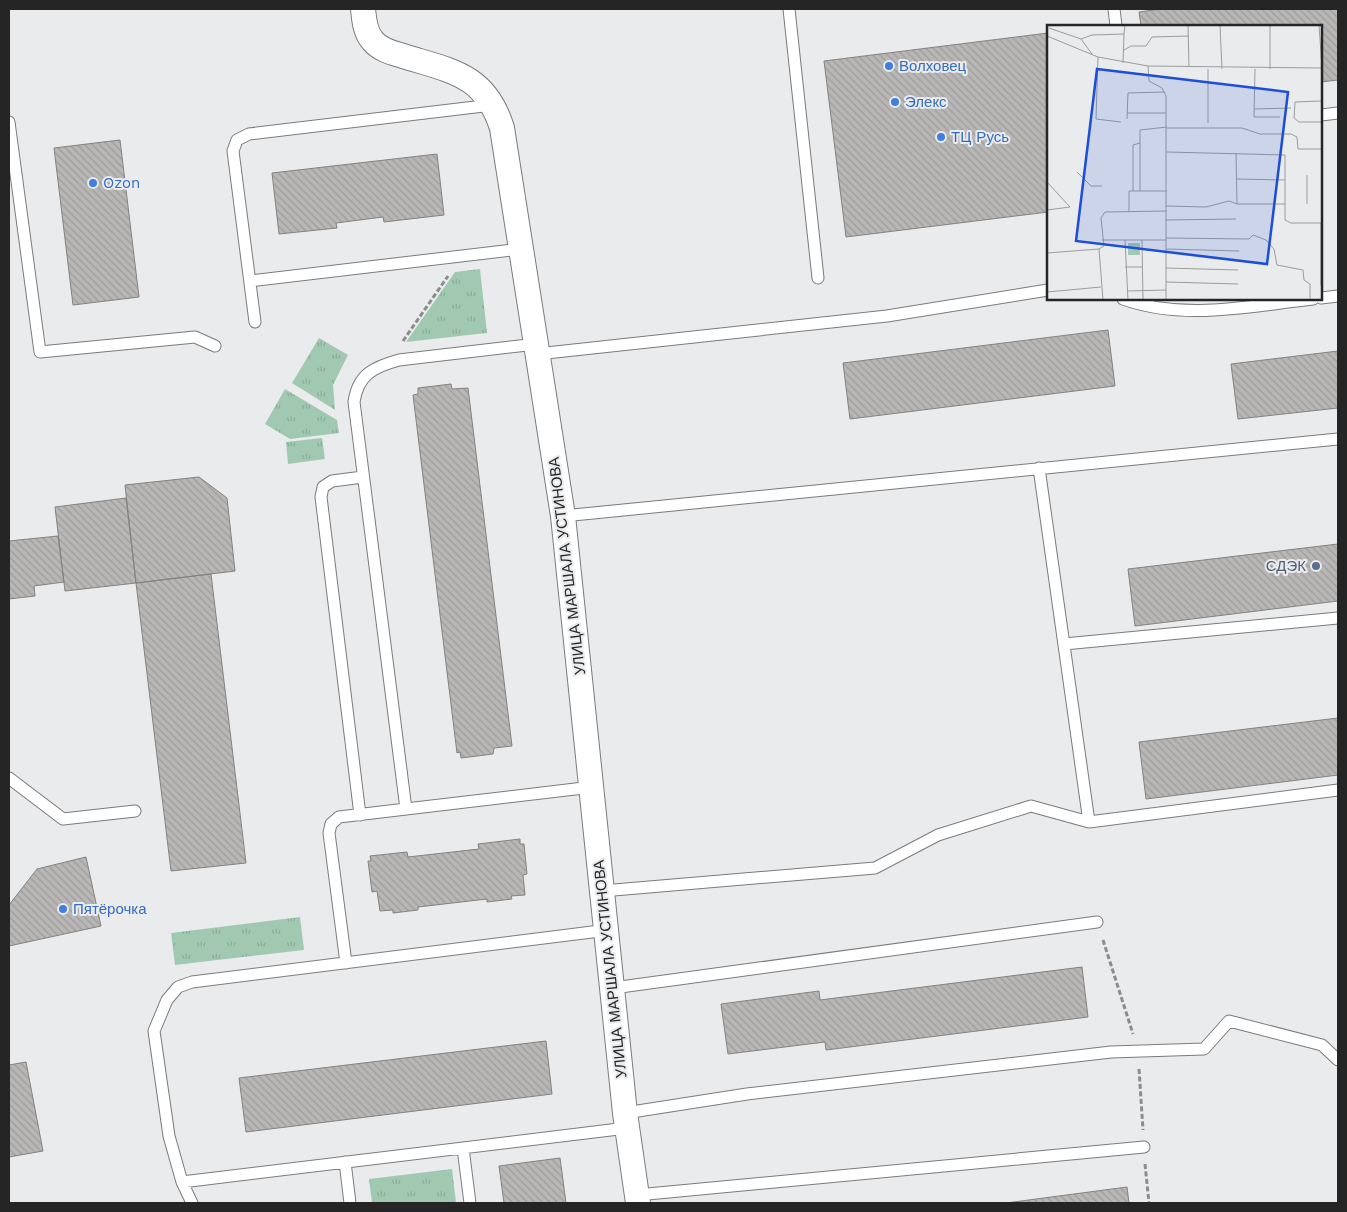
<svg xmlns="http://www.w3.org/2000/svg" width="1347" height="1212" font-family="'Work Sans',sans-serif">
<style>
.park{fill:url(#park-tufts)}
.building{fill:url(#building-back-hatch);stroke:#848280}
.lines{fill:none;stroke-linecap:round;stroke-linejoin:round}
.service-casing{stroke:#7a7b7d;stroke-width:13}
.minor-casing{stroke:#7a7b7d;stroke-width:26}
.path{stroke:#8c8c8e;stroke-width:3;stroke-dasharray:5 2.5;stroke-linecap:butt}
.service{stroke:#fff;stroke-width:11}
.minor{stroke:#fff;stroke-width:24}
.shop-dot{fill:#3f7fe0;stroke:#eaebed;stroke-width:2}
.service-dot{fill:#5c6f8a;stroke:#eaebed;stroke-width:2}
.labels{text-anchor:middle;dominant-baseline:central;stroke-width:4;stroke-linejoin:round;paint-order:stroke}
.shop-label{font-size:15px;fill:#366cbe;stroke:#eaebed;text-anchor:start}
.street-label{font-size:15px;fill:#252526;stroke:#eaebed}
.service-label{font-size:15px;fill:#4e5e75;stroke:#eaebed;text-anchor:end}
.inset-road{fill:none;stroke:#9b9c9d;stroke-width:1}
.view{fill:#1d4ed8;fill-opacity:0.15;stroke:#1d4ed8;stroke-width:2.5}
.inset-edge{fill:none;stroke:#252526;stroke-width:2.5}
</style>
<defs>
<pattern id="park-tufts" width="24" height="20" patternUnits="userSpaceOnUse" patternTransform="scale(1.25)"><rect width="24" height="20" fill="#a1c9b2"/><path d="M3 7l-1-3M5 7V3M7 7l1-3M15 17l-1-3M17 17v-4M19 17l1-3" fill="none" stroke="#8aac99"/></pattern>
<pattern id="building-back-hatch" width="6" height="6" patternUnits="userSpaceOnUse" patternTransform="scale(1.25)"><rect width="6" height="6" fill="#b9b7b6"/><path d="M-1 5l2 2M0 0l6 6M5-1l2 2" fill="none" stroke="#9f9d9c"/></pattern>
</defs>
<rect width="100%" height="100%" fill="#eaebed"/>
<path class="park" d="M480 269 487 333 406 342 455 272Z
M319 338 348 355 333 385 335 410 292 383Z
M285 389 337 420 339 433 290 439 265 424Z
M322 438 325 459 288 464 286 442Z
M300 917 304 950 175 965 171 933Z
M452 1169 456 1203H372L369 1179Z"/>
<path class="building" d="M1161 9H1338V80L1321 82V26H1141L1139 12Z
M1048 33V212L846 237 824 61Z
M120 140 139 297 73 305 54 148Z
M437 154 444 215 384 222 383 217 336 223 337 228 279 234 272 173Z
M1108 330 1115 386 850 419 843 363Z
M1338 351V408L1238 419 1231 364Z
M451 384 452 389 468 388 512 746 494 748 493 754 461 758 460 752 457 753 413 395 418 394V388Z
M199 477 227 498 235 571 136 583 125 485Z
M126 498 136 583 65 591 55 507Z
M58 536 64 582 34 586 35 596 9 599V541Z
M1338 544V601L1135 626 1128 569Z
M211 574 246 863 171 871 136 583Z
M1338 718V775L1146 799 1139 742Z
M520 839V844H524L527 874 523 875 525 895 511 896 512 899 487 902V899L418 907V910L393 913V910L380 911 377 891 372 892 368 861H371L370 856 407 852 408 857 479 849 478 844Z
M86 857 101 926 9 946V905L37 869Z
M1082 967 1088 1017 826 1050 825 1042 728 1054 721 1004 819 991 820 1000Z
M546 1041 552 1094 246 1132 239 1078Z
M26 1062 43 1151 9 1157V1065Z
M560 1158 566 1203H504L499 1166Z
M1127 1187 1129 1203H1006Z"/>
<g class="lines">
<defs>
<path id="service" d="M789 9 818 278
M1114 9 1116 26
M1321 115 1338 113
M9 122 40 352 195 337 215 346
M250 281 521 249
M1321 298 1338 296
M1123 299C1184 321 1249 306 1313 299
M255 322 233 151 237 140 249 134 492 105
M537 354 887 316 1048 290
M1039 468 1089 822
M563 516 1338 439
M1064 644 1338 618
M9 778 63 819 135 811
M406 809 592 787
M360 815 321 497 323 487 332 481 363 477
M602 891 875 868 938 835 1031 806 1089 822 1338 790
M346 963 329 833 331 824 339 817 406 809 354 402C358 374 374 367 399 360L536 344
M613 988 1097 922
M625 1113 747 1094 1111 1052 1204 1049 1229 1021 1322 1045 1338 1060
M463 1148 470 1203
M345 1162 350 1203
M182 1182 627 1128
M637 1195 1144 1147
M192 1203 182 1182 169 1136 154 1031 167 1000 178 987 192 982 608 930"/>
<path id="minor" d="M363 9C364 19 365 33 373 41 380 50 393 53 403 56 451 71 485 74 502 128L563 516 625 1113 638 1203"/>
</defs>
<use href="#service" class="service-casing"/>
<use href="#minor" class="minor-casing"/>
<path class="path" d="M403 341 448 276
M1103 940 1133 1034
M1139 1069 1143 1130
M1145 1164 1149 1203"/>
<use href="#service" class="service"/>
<use href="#minor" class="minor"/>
</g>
<g class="shop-dot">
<circle cx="889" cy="66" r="5"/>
<circle cx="895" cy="102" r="5"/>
<circle cx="941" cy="137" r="5"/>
<circle cx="93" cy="183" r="5"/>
<circle cx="63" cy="909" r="5"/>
</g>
<circle class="service-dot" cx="1316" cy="566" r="5"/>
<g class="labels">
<g class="shop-label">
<text x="899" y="66">Волховец</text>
<text x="905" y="102">Элекс</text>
<text x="951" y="137">ТЦ Русь</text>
<text x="103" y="183">Ozon</text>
<text x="73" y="909">Пятёрочка</text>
</g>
<g class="street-label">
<text transform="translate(567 566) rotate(-97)">УЛИЦА МАРШАЛА УСТИНОВА</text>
<text transform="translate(610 969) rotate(-96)">УЛИЦА МАРШАЛА УСТИНОВА</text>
</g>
<g class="service-label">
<text x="1306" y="566">СДЭК</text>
</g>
</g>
<g transform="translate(1047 25)">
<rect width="275" height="275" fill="#eaebed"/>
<path d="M81 218H93V230H81Z" fill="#a1c9b2"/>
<path class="inset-road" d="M141 0 142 42M173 0 175 44M223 0V44M272 0 275 43M2 3 34 14 45 29M0 11 51 32 101 41 275 43M34 14 45 10 77 9 78 0M77 25 84 21H99L105 12 142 11M51 32 49 94 74 97M76 38 77 9M101 41 102 56 115 63 119 71V275M208 44 207 92H233M275 76 248 77 247 93 252 97H275M207 84 244 83M80 88H119M80 94 81 68 118 67M161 98V44M120 103H195L213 109H244L250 112 251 124H275M120 127 238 130V179M189 128 190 179M30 147 44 161H55M189 154 238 155M0 157 23 182 0 185M86 166V120L93 118M93 166H120M260 179V150M119 181 159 182 182 176 190 179H238V195L244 198H275M82 186V166H93V105L120 102M119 195 189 194M274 198V260M119 213 202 214 206 210 219 215 227 224 230 240 256 245 257 255 263 259V275M55 215H119M78 215 81 275M95 215 96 275M52 224 57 221 54 193 58 187 120 186M52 224 56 275M119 224 192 226M0 228 52 224M78 242H95M119 243 191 245M119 257 191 259M80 266 119 265M0 267 54 262"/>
<path class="view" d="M50 44 241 67 220 239 29 216Z"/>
<rect width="275" height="275" class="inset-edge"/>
</g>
<rect width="1347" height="1212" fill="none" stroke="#252526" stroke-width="20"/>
</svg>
